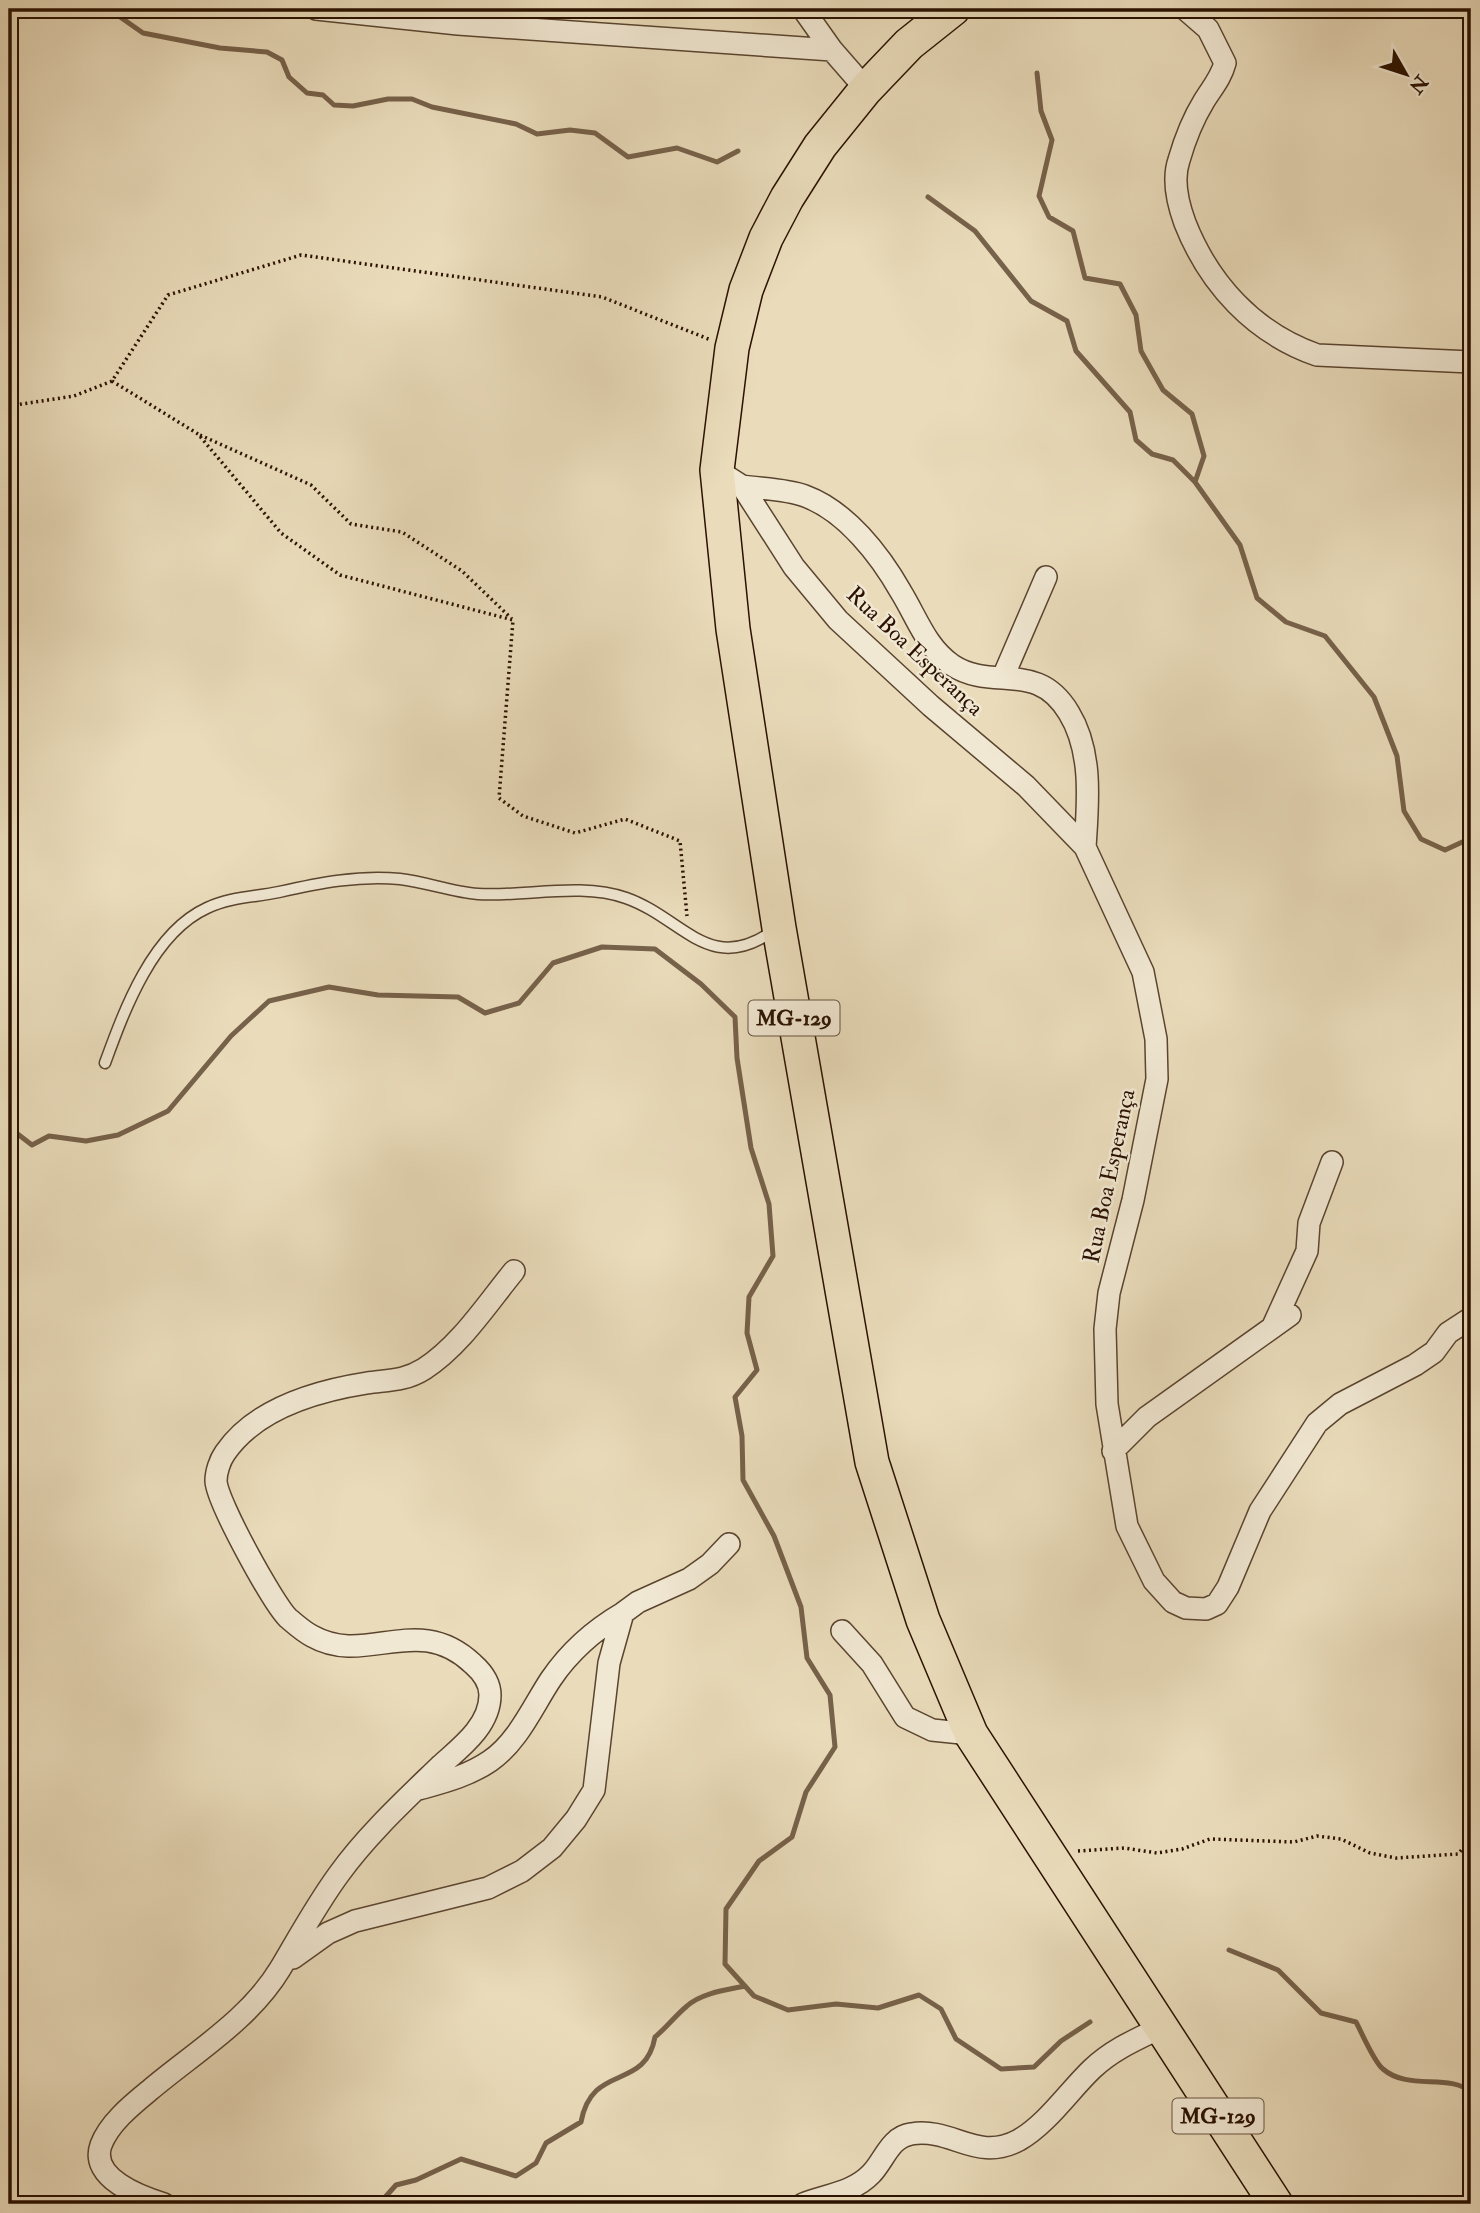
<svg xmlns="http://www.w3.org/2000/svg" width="1480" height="2213" font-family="'IM FELL Double Pica',serif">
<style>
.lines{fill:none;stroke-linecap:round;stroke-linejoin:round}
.stream{stroke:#76614a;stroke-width:5}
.lane-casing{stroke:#5a442f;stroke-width:13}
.street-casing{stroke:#5a442f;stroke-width:24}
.primary-casing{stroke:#2a1100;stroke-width:36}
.path{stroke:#2a1100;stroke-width:3.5;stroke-dasharray:2 3.5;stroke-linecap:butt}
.lane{stroke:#f1e8d3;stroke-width:10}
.street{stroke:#f1e8d3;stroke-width:21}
.primary{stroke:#eadcbb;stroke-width:33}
.labels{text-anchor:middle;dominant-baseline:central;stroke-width:5;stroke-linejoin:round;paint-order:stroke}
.shield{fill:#f1e8d3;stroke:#66523f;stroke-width:2}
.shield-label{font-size:21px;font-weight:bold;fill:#2a1100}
.street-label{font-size:23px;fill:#2a1100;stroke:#f1e8d3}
</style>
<rect width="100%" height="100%" fill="#eadcbb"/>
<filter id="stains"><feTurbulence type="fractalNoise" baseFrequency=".00286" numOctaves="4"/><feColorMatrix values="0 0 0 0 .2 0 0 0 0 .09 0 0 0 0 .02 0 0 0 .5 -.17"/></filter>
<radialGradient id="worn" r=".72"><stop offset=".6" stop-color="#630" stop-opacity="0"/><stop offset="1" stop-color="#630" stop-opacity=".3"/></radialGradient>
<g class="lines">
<path class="stream" d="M95 9 113 12 143 33 220 48 267 52 282 60 289 77 307 93 323 95 334 105 353 106 388 99H412L432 107 516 124 537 134 570 130 595 133 628 157 677 148 717 162 738 151
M9 10 40 16 58 9
M1037 73 1041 111 1052 140 1039 196 1049 217 1073 231 1085 278 1120 284 1136 315 1141 351 1163 390 1192 414 1204 456 1195 482 1240 545 1257 598 1286 622 1325 636 1374 697 1397 756 1404 811 1421 839 1445 850 1471 838
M928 197 975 231 1031 301 1067 321 1076 351 1130 412 1136 440 1152 454 1173 460 1195 482
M9 1131 15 1132 32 1145 49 1136 86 1141 118 1135 168 1111 231 1036 269 1001 329 987 378 995 458 997 485 1013 519 1003 553 963 602 947 655 949 701 984 735 1017 737 1058 751 1148 769 1204 773 1256 749 1297 747 1333 757 1370 735 1397 742 1436 743 1480 774 1536 801 1607 807 1658 830 1695 835 1747 806 1792 792 1837 759 1861 726 1909 725 1964 754 1996 788 2010 836 2004 878 2008 919 1995 941 2009 956 2039 1001 2069 1034 2067 1061 2041 1090 2022
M1229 1950 1278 1970 1321 2013 1356 2022C1362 2033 1374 2062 1383 2069 1408 2091 1449 2073 1471 2092
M379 2204 396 2185 416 2180 461 2159 516 2176 536 2163 546 2143 581 2122C592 2062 645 2092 655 2037 667 2027 675 2016 687 2006 701 1993 726 1990 745 1986"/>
<defs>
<path id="lane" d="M105 1063C124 1011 152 933 207 908 230 897 255 897 279 892 319 883 359 875 400 879 426 882 452 892 478 894 526 897 580 882 626 898 683 918 709 976 773 931"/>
<path id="street" d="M316 9 458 24 832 50
M803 9 832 50 866 89
M1185 9 1208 29 1225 63C1221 78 1212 88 1204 101 1193 119 1185 139 1179 160 1172 180 1178 204 1185 223 1209 284 1254 333 1317 355L1471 362
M717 470 742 486 794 567 838 620 931 706 1026 786 1085 847 1143 972 1156 1039 1157 1079 1133 1200 1109 1293 1105 1329 1107 1404 1127 1526 1154 1581 1173 1602 1186 1608 1206 1609 1217 1604 1228 1587 1260 1511 1317 1423 1340 1404 1415 1365 1434 1352 1448 1333 1471 1318
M742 486C762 489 786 489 805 496 846 511 880 555 901 592 917 618 926 647 952 665 993 692 1037 659 1069 713 1093 752 1088 803 1085 847
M1003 677 1046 577
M1273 1326 1307 1251 1309 1223 1332 1162
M1113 1451 1147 1417 1290 1315
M842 1631 872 1664 905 1717 932 1730 971 1734
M419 1789C444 1782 468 1776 490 1761 518 1742 533 1706 551 1679 570 1651 594 1630 623 1613
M293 1958 328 1933 355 1921 488 1888 522 1871 552 1848 576 1819 594 1790 609 1663 623 1613 638 1602 689 1579 710 1564 729 1544
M164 2204C141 2197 89 2178 101 2145 109 2123 133 2104 150 2090 195 2052 249 2020 280 1969 299 1937 317 1904 339 1874 367 1835 405 1800 440 1766 460 1748 490 1726 490 1695 490 1682 482 1672 473 1664 417 1611 367 1667 312 1636 304 1632 295 1624 288 1618 273 1603 217 1502 216 1481 216 1472 220 1460 225 1453 255 1409 316 1391 367 1383 388 1380 405 1381 424 1369 460 1346 487 1304 514 1271
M803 2204C825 2195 853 2193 871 2174 884 2161 890 2137 911 2134 953 2127 976 2163 1019 2140 1047 2124 1069 2091 1092 2069 1112 2050 1135 2040 1160 2028"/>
<path id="primary" d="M953 9 909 44 866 89 820 146 787 198 766 238 746 290 732 348 717 470 733 629 779 928 872 1462 923 1620 971 1734 1276 2204"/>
</defs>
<use href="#lane" class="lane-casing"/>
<use href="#street" class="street-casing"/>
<use href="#primary" class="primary-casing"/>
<path class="path" d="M112 381 198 434 281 533 340 575 513 620 499 798 523 816 575 833 625 819 680 841 687 916
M9 406 74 396 112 381 168 295 301 255 602 297 711 340
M200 435 311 485 351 524 402 532 462 571 512 619
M1078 1851 1124 1848 1157 1853 1182 1849 1210 1839 1294 1842 1317 1836 1341 1839 1370 1853 1396 1858 1458 1854 1471 1839"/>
<use href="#lane" class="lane"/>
<use href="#street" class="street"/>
<use href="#primary" class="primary"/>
</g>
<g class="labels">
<g class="shield">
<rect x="748.5" y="1000.5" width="91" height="35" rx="5"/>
<rect x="1172.5" y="2098.5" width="91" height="35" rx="5"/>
</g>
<g class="shield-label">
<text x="794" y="1018">MG-129</text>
<text x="1218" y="2116">MG-129</text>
</g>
<g class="street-label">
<text transform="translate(915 651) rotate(43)">Rua Boa Esperança</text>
<text transform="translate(1109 1176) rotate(-78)">Rua Boa Esperança</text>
</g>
</g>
<rect width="1480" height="2213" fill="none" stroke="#eadcbb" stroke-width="35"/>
<rect x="10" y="10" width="1459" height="2192" fill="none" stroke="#2a1100" stroke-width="3.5"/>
<rect x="18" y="18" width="1445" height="2178" fill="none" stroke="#2a1100" stroke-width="2"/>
<g transform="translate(1406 74) rotate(129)" stroke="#f1e8d3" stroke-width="5" paint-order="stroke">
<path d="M0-5L12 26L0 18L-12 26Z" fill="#2a1100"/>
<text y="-10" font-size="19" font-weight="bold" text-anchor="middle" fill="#2a1100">N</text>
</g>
<rect width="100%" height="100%" filter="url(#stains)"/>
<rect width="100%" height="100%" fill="url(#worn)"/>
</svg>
